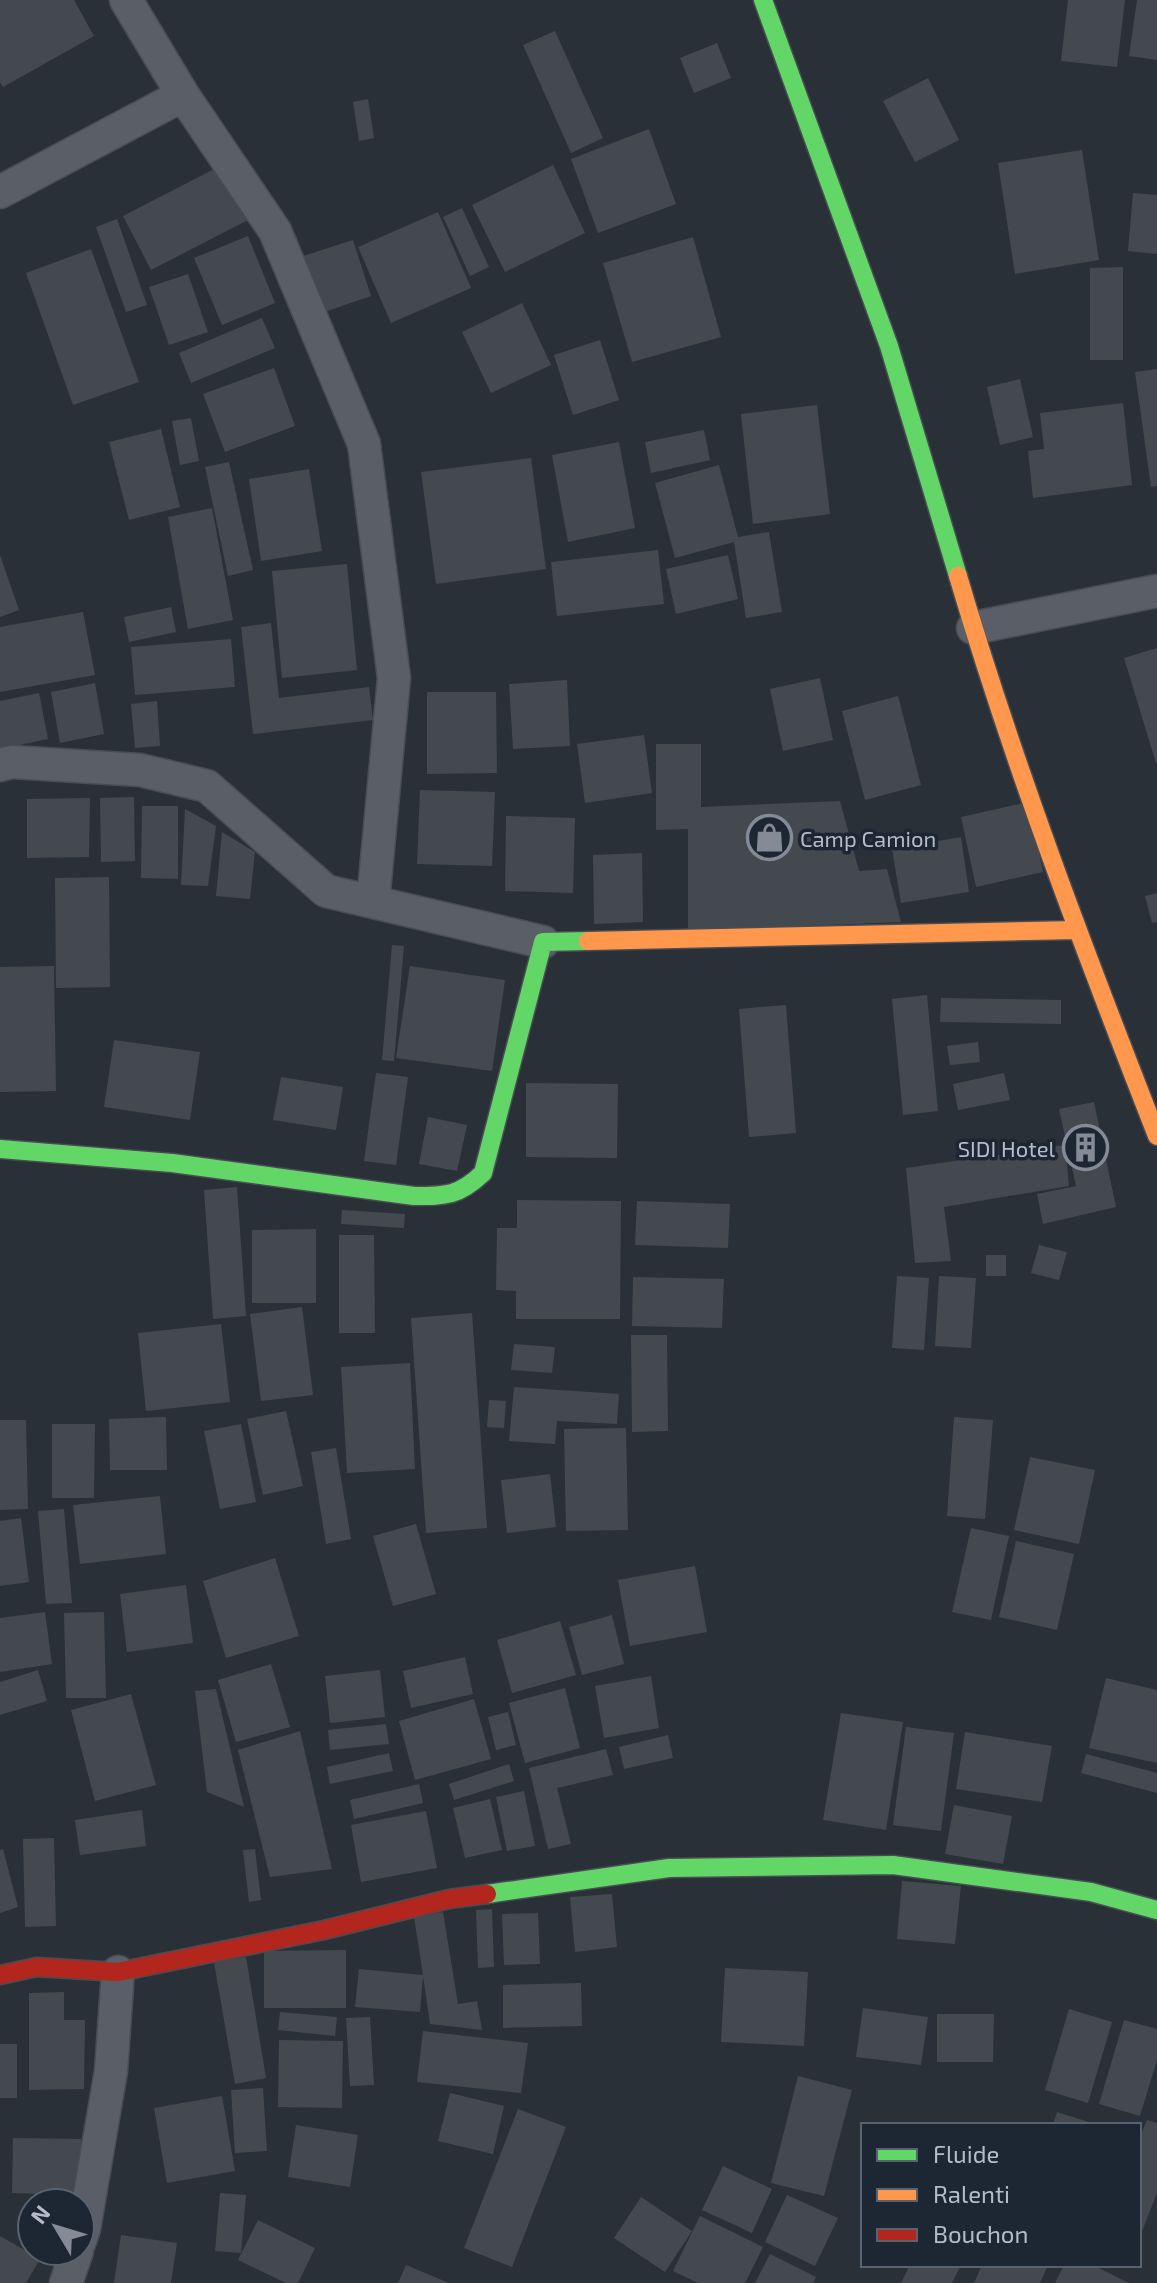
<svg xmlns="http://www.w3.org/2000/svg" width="1157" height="2283" font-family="'Exo 2',sans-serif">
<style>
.building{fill:#444950}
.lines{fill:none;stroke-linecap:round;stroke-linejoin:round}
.street-casing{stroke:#484c53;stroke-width:35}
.fast-casing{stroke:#484c53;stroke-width:21}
.slow-casing{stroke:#484c53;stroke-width:21}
.jam-casing{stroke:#484c53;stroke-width:21}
.street{stroke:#5a5e66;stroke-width:32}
.fast{stroke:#63d668;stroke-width:18}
.slow{stroke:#ff974d;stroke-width:18}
.jam{stroke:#b3261e;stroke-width:18}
.labels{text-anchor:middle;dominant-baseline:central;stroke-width:7;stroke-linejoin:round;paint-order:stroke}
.poi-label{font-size:22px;fill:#b4bcc9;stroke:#1d2633;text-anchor:start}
</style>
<rect width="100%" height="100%" fill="#2a3038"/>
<path class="building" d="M0 0H74L94 36 3 87 0 82Z
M1068 0H1125L1117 67 1061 61Z
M1137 0H1157V60L1129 56Z
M555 31 603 138 571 153 523 45Z
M717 43 731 78 694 93 680 58Z
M928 78 959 140 915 162 883 101Z
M368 99 374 138 359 141 353 102Z
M649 129 676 204 598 233 571 159Z
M1082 150 1099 260 1015 274 998 163Z
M553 165 585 233 505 272 472 205Z
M220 166 248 220 151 270 123 216Z
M1133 193 1157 195V254L1128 251Z
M462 208 489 267 470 276 443 217Z
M438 212 471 288 391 323 358 247Z
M117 219 147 305 126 312 96 227Z
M248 236 275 303 222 325 194 258Z
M693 237 721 337 632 362 603 263Z
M353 240 371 296 319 314 300 257Z
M91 249 139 382 73 405 26 273Z
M1123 267V360H1090V268Z
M188 274 208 332 169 345 149 287Z
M522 303 551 365 491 393 462 332Z
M262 318 275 348 191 383 179 353Z
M600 340 619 400 573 415 554 355Z
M274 368 295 426 225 452 203 394Z
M1157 369V486L1151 487 1135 372Z
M1020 379 1033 437 1000 445 987 387Z
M1123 403 1132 485 1033 498 1028 451 1044 449 1040 413Z
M817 405 830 514 753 524 741 414Z
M191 418 199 461 180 465 172 421Z
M161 429 180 507 129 520 109 442Z
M704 430 710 460 651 473 645 442Z
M619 442 635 528 568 542 552 455Z
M531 458 546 569 436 584 421 472Z
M229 462 253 570 228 576 205 467Z
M719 465 738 537 769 532 782 612 746 618 734 542 675 558 655 483Z
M309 469 322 551 261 561 249 479Z
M212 508 233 620 188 629 168 517Z
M658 550 664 604 557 616 551 562Z
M0 555 19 610 0 617Z
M728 555 738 599 676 614 666 569Z
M347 564 357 670 282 678 272 571Z
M171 607 176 632 129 642 124 617Z
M83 612 95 675 0 692V627Z
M271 623 279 698 369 687 373 720 253 734 241 627Z
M231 639 235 687 135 695 131 647Z
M1157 648V763H1156L1124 658Z
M820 678 833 740 783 751 770 689Z
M567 680 570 746 513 749 509 684Z
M95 683 104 734 60 743 51 692Z
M427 692H496L497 773 427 774Z
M39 693 48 739 0 749V701Z
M898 696 921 785 865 800 842 711Z
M157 701 160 746 135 748 131 704Z
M644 735 652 793 585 803 577 744Z
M656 744H701V807L840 801 859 871 887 869 901 922 688 931V829L656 830Z
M420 790 495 792 492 866 417 864Z
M134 797 135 861 101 862 100 798Z
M90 798 89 857 27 858V799Z
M1028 802 1043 872 976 887 961 817Z
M142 806H178V879L141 878Z
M185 809 216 826 208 886 181 885Z
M506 816 575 818 573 893 505 891Z
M222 832 255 852 250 899 216 896Z
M961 837 969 892 901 903 892 849Z
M642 853 643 922 594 924 593 855Z
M109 877 110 987 56 988 55 878Z
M1157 893V922L1152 923 1145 896Z
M392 945 404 946 394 1061 382 1060Z
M54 966 56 1091 0 1092V967Z
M410 966 505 980 492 1071 396 1058Z
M927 995 938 1111 903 1115 892 999Z
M941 998 1061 1000V1024L940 1022Z
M786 1005 796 1133 749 1137 739 1009Z
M114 1040 200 1052 190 1120 104 1107Z
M978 1042 980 1062 950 1065 947 1046Z
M376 1073 408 1077 396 1165 364 1161Z
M1004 1073 1010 1100 958 1110 953 1084Z
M281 1077 343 1087 336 1130 273 1120Z
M526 1083 618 1084 617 1158 526 1157Z
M1094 1102 1116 1207 1043 1224 1037 1194 1076 1186 1059 1109Z
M428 1117 467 1125 457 1171 419 1164Z
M1065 1145 1069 1186 944 1207 951 1261 915 1263 906 1168Z
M237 1187 246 1316 213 1319 204 1190Z
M517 1200 621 1201 620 1319H516V1291L496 1290 497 1228H517Z
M637 1201 730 1204 728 1248 635 1245Z
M342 1210 405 1214 404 1228 341 1224Z
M316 1229V1303H252V1230Z
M339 1235H374L375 1333H339Z
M1039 1245 1067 1252 1059 1280 1031 1273Z
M986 1255H1006V1276H986Z
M897 1276 929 1278 924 1350 892 1348Z
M939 1276 976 1278 971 1348 935 1346Z
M633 1277 724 1279 722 1328 632 1326Z
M302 1307 313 1395 261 1401 250 1314Z
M472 1313 487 1528 426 1533 411 1318Z
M221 1324 230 1402 146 1411 138 1333Z
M631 1335H667L668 1431 632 1432Z
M514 1344 555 1347 552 1373 511 1370Z
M410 1363 415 1469 347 1473 341 1367Z
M514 1387 619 1394 617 1424 557 1421 555 1444 509 1441Z
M489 1400 506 1401 504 1428 487 1427Z
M286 1411 303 1486 263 1495 247 1419Z
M166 1417 167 1470H110L109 1419Z
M954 1417 993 1420 985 1519 947 1516Z
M0 1420H26L28 1509 0 1510Z
M52 1424H95L94 1498H52Z
M241 1424 256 1502 220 1509 204 1431Z
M626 1428 628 1530 566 1531 564 1429Z
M336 1448 351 1539 326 1544 311 1452Z
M1030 1457 1095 1470 1079 1544 1014 1530Z
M550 1474 556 1527 507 1533 501 1480Z
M160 1496 166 1554 80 1564 73 1505Z
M64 1509 72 1603 46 1604 38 1511Z
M21 1518 29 1582 0 1586V1521Z
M416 1524 436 1594 393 1606 373 1536Z
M971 1528 1009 1536 991 1620 952 1612Z
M1016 1541 1074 1554 1057 1630 999 1617Z
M275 1558 299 1636 226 1658 203 1581Z
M695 1566 707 1632 630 1646 618 1580Z
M186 1585 193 1643 127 1652 120 1594Z
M45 1612 52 1664 0 1672V1618Z
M104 1612 106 1698H66L64 1613Z
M612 1615 624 1664 582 1675 569 1627Z
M560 1621 576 1675 512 1693 497 1640Z
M465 1657 473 1694 411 1708 403 1671Z
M271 1664 290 1727 236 1742 218 1680Z
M38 1670 47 1701 0 1715V1682Z
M380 1670 385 1717 330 1723 325 1676Z
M651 1676 659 1728 604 1738 595 1686Z
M1106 1678 1157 1690V1763L1089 1748Z
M565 1688 580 1748 525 1763 509 1703Z
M216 1689 244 1807 207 1792 195 1691Z
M131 1694 156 1785 95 1801 71 1710Z
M474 1699 491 1759 415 1780 399 1721Z
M508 1712 516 1745 496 1750 488 1717Z
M841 1713 903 1722 886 1830 823 1820Z
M386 1724 389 1744 330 1750 328 1730Z
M906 1727 954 1733 941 1831 893 1825Z
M300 1731 332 1869 270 1877 238 1750Z
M965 1732 1052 1746 1042 1802 956 1789Z
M668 1735 673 1758 624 1769 619 1747Z
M606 1749 613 1775 557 1788 571 1844 548 1849 529 1768Z
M389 1753 393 1771 330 1784 327 1767Z
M1086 1754 1157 1773V1793L1081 1773Z
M509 1764 514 1781 454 1800 449 1784Z
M419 1784 423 1803 354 1819 350 1800Z
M524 1791 535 1846 507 1851 496 1797Z
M490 1799 502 1850 465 1858 453 1808Z
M954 1805 1012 1816 1003 1864 945 1854Z
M142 1810 146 1846 80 1855 75 1820Z
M426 1811 437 1868 361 1882 351 1825Z
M54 1838 56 1926 25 1927 23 1839Z
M3 1849 18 1907 0 1913V1850Z
M255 1849 261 1900 249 1902 243 1850Z
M902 1881 961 1886 955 1944 897 1939Z
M612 1894 617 1947 575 1952 570 1897Z
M492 1909 494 1967 478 1968 476 1910Z
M443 1912 458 2004 477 2001 482 2030 430 2024 423 1976 420 2012 355 2007 359 1969 423 1975 414 1917Z
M538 1913 540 1964 504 1965 502 1914Z
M346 1950V2008H264V1951Z
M246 1957 266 2078 235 2084 214 1962Z
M725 1968 808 1972 804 2046 721 2042Z
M581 1983 582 2026 503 2028V1985Z
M64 1992V2020H85L84 2089 29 2090V1993Z
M863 2008 928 2017 921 2065 856 2057Z
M1069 2009 1112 2022 1088 2103 1045 2090Z
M280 2012 337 2017 335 2036 278 2030Z
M937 2014H994L993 2062H937Z
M370 2017 374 2085 350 2086 346 2018Z
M1124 2020 1157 2029V2060L1140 2116 1099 2104Z
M423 2031 528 2043 521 2093 417 2082Z
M279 2040 343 2041 342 2108 278 2107Z
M0 2044H17V2098H0Z
M798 2076 852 2090 824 2196 771 2183Z
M263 2088 267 2151 235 2153 231 2090Z
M450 2093 504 2106 493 2154 438 2141Z
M222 2096 235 2171 167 2183 154 2108Z
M518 2109 566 2127 512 2267 464 2248Z
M1057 2112 1095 2124V2125H1053Z
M1147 2120 1157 2123V2193L1139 2239V2140Z
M296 2125 358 2135 350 2187 288 2177Z
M13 2138 81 2139 80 2195 12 2193Z
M723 2166 772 2189 752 2233 702 2210Z
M220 2193 246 2195 241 2253 215 2251Z
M787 2195 838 2218 815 2266 765 2242Z
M641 2197 692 2231 665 2272 614 2238Z
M700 2216 763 2247 745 2283H698L673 2271Z
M258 2220 315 2248 298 2283H286L238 2260Z
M121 2235 177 2243 171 2283H114Z
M0 2236 40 2259 26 2283H0Z
M770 2254 816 2277 813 2283H755Z
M406 2265 449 2283H398Z
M910 2265H961L952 2283H901Z
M982 2265H1048L1040 2283H974Z
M1064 2265H1093L1129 2283H1055Z"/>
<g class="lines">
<defs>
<path id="street" d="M126 0 183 95 275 231 364 444 394 678 373 902
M0 192 183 95
M973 628 1157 591
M0 765 12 762 140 770 207 786 326 891 543 942
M80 2241 84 2229 111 2071 118 1972
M66 2283 77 2251"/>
<path id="fast" d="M763 0 889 346 958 576
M0 1149 172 1163 414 1196C446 1196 459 1196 483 1173L543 942 588 941
M487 1894 669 1868 893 1865 1091 1892 1157 1910"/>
<path id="slow" d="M958 576C1014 766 1085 952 1157 1136
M588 941 1077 930"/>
<path id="jam" d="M0 1975 37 1967 118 1972 324 1930 449 1899 487 1894"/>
</defs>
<use href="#street" class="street-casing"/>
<use href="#fast" class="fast-casing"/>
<use href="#slow" class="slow-casing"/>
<use href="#jam" class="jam-casing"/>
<use href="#street" class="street"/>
<use href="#fast" class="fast"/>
<use href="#slow" class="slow"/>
<use href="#jam" class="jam"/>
</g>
<defs>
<symbol id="shop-ring" viewBox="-11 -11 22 22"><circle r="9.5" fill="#1d2633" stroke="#848b96" stroke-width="1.5"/><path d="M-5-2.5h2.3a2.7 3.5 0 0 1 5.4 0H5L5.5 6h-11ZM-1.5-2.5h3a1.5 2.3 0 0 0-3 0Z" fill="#848b96"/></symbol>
<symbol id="building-ring" viewBox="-11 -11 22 22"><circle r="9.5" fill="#1d2633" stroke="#848b96" stroke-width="1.5"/><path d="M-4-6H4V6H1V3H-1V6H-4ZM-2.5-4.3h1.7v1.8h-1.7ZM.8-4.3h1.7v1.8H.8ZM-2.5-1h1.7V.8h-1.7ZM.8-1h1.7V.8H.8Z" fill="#848b96"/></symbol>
</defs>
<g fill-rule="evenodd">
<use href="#shop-ring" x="744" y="812" width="51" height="51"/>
<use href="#building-ring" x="1060" y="1122" width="51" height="51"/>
</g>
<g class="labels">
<g class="poi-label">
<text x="800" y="838">Camp Camion</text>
<text x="1055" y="1148" text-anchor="end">SIDI Hotel</text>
</g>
</g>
<rect x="861" y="2123" width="280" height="144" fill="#1d2633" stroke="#59626f" stroke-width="2"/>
<rect x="877" y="2149" width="40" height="12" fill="#63d668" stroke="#59626f" stroke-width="2"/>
<text x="933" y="2163" font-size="24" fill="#b4bcc9">Fluide</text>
<rect x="877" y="2189" width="40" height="12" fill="#ff974d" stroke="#59626f" stroke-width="2"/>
<text x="933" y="2203" font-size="24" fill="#b4bcc9">Ralenti</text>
<rect x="877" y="2229" width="40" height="12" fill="#b3261e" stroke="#59626f" stroke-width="2"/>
<text x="933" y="2243" font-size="24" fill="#b4bcc9">Bouchon</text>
<g transform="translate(56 2227) rotate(308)"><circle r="38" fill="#1d2633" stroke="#59626f" stroke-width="2"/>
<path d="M0-6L14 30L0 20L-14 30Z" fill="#848b96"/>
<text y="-12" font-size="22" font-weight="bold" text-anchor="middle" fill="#b4bcc9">N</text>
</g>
</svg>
